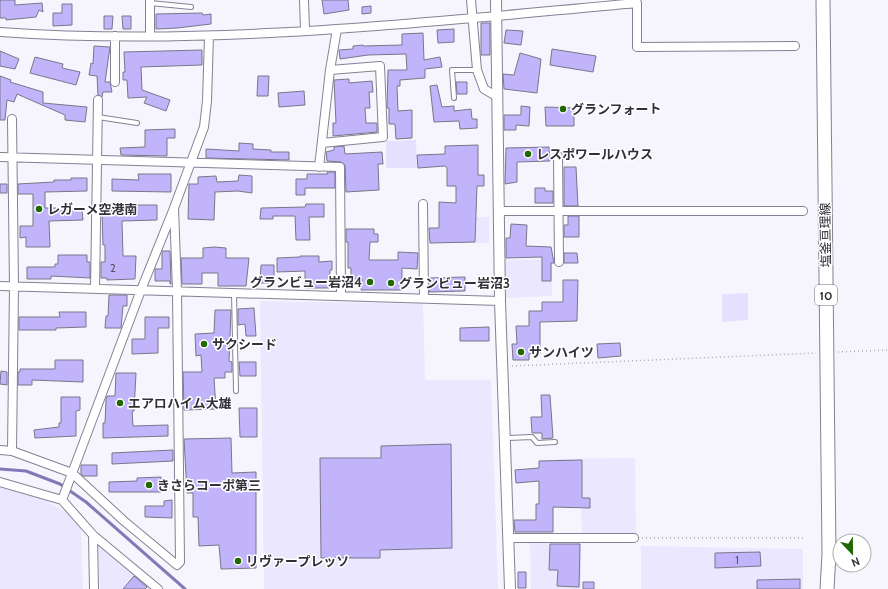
<svg xmlns="http://www.w3.org/2000/svg" width="888" height="589" font-family="Cabin,'Noto Sans JP',sans-serif">
<style>
.built{fill:#ebe7ff}
.green{fill:#e5e0fe}
.lines{fill:none;stroke-linecap:round;stroke-linejoin:round}
.stream{stroke:#8678b7;stroke-width:3}
.building{fill:#c2b4fa;stroke:#797689}
.service-casing{stroke:#848194;stroke-width:6}
.minor-casing{stroke:#848194;stroke-width:10}
.tertiary-casing{stroke:#848194;stroke-width:12}
.primary-casing{stroke:#848194;stroke-width:15}
.path{stroke:#acabb4;stroke-width:1.5;stroke-dasharray:1 3;stroke-linecap:butt}
.service{stroke:#fff;stroke-width:4}
.minor{stroke:#fff;stroke-width:8}
.tertiary{stroke:#fff;stroke-width:10}
.primary{stroke:#fff;stroke-width:13}
.poi-dot{fill:#216800;stroke:#fff;stroke-width:1.5}
.labels{text-anchor:middle;dominant-baseline:central;stroke-width:3;stroke-linejoin:round;paint-order:stroke}
.number-label{font-size:11px;fill:#555068}
.shield{fill:#fff;stroke:#6f6d73;stroke-width:1}
.shield-label{font-size:12px;font-weight:bold;fill:#312f37}
.poi-label{font-size:13px;font-weight:bold;fill:#312f37;stroke:#fff;text-anchor:start}
.street-label{font-size:13px;fill:#312f37;stroke:#fff}
</style>
<rect width="100%" height="100%" fill="#f6f5fe"/>
<path class="built" d="M455 217H489V243H455Z
M552 259V296L505 298 504 260Z
M260 301 423 304 425 380H491L498 589H264Z
M635 458 636 535 582 536 581 498 556 499 555 459Z
M0 487 39 497 73 516 81 529 83 589H0Z
M581 542V589H531L530 543Z
M98 543 151 589H100Z
M641 546 803 549V589H641Z"/>
<path class="green" d="M416 140 417 168H386V141Z
M748 293V320L722 322V294Z"/>
<g class="lines">
<path class="stream" d="M0 469 26 471 60 484 86 502 185 589"/>
</g>
<path class="building" d="M0 0H15V5L42 3 43 12 39 10 36 17 6 20V18H0Z
M322 0H348L349 10 324 14Z
M62 4H72V25L53 26V13H62Z
M371 6V13L362 14V7Z
M202 13 203 15 211 14V24L177 28 156 29V14Z
M104 16H113L112 29H104Z
M122 16H131V29H123Z
M481 23H490V55H481Z
M454 29V42L438 43 437 30Z
M506 30 523 31 521 45 504 43Z
M423 33 424 60 440 57 442 67 425 69V78L400 80V86H397L398 111 412 110V138L396 139 395 124H389V108H387L388 70H407L406 54 368 55 340 59 339 50 353 49V46L363 45V46L402 45V34Z
M94 46 110 47 105 82H110L112 92H103L102 97 98 95 97 76 89 75 91 63 93 64Z
M552 49 596 56 593 72 550 65Z
M202 50V65L141 67 142 90 170 100 166 111 144 103 147 97 128 98 127 80H123V72H125L124 52Z
M0 51 19 59 15 69 0 66Z
M520 53 541 59 537 93 504 89 503 74 514 75Z
M35 57 63 64 62 68 80 72 76 85 30 73Z
M0 76 11 80 10 82 43 92V103L87 107 85 122 65 120V115L17 94 14 102 7 100 5 120H0Z
M258 76H269L268 96H257Z
M349 79V83L372 81 373 92H369L370 108H365L366 123H377V132L333 136V123H336L334 80Z
M456 82H467V94H457Z
M437 85 442 107 454 106V111L471 109 472 119H477V128L460 129 459 121 434 122 430 86Z
M304 91 305 105 279 107 278 93Z
M521 106 530 107 529 126 516 125V130H504V115H521Z
M545 107 574 108V126H546Z
M175 129V138H167V156L121 155 120 148 145 147V130Z
M239 143 253 144V149L271 150V152H289V160L206 158V149L239 151Z
M478 145V175H484V186H477L475 242 430 243 429 228H439V202L456 203V186H447V168L445 166 418 168 417 155 445 154V146Z
M344 146 345 154 382 152 383 164H378L379 190 346 192 345 165 341 162 327 161 326 152 334 150V147Z
M549 147 550 161 517 162V182L505 184 506 148Z
M564 167H576L578 206H564Z
M327 172H335V188H305V195H296V179H307V174H328Z
M138 174H171V192L112 191V179L139 180Z
M239 175 252 176V193L238 191 215 192 214 220 188 219 189 184H198V177L216 176 217 182 238 181Z
M71 178H87V191L45 192V208H56V211L82 210 83 220 49 221 50 247H26V237L20 238V226H33V194H18V184L54 182V180H71Z
M0 184H7V193H0Z
M535 188H545V191H553V203H535Z
M306 204H324V217H309L310 240H296L295 216H273V219H260L261 208 305 207Z
M135 205H157V220L122 221 123 256H136L135 279 107 280V278H101V262H105V245H103L102 212 112 211V207Z
M568 216H579V237H564V225H568Z
M511 224 527 225 526 246 551 247 554 263H551V281H542V257L506 258V238H510Z
M346 229H374V234H378V242H370L369 260H398V252L418 253 417 269 402 268V290H361L362 279H351V268H348V242H346Z
M214 247 226 248V258H249L246 286H218V273H202V284H182L181 258H203V248Z
M162 251H170L171 284H170V281H155V269H162Z
M564 253H577L578 263H564Z
M58 255H87V262H90V278L51 276V279H27V267H55V264H58Z
M300 256H319V262L332 261V270H330L329 288H305V271L277 272V258L300 257Z
M261 265H274V283H260Z
M465 277V291L429 292V278Z
M563 280H578L577 321 540 322V354H529V360H513L512 344H517L516 326H529V311H542V302H563Z
M109 295H127V306H123L121 328H105L106 316H108Z
M254 308 256 336H246L245 324 238 325V309Z
M215 310H231L229 361 232 362V372H225V378H214L216 409 184 410 183 372H202L201 355 196 356 195 334 214 333Z
M59 312H86V327L56 328V330H19V317H60Z
M145 317H169V328H158V353L132 354V339H145Z
M489 327V341H460V328Z
M620 343 621 356 598 358 597 344Z
M55 360H83V382L32 380V385H18V372H20V369H55Z
M239 362H256V376H240Z
M1 371 7 372V385L0 384Z
M116 373H136L134 411H132L133 426 168 425V436L103 438V423H105L106 400 107 396H115Z
M541 395H550L553 438 542 439V433H532L531 417H542Z
M61 397H80V410L76 411V436L35 438 34 430 59 427V423H61Z
M239 408H257V437H240Z
M231 438 232 473 256 472V568L221 569 219 545 199 546 198 517H193V493H187L184 439Z
M451 444 452 548 380 550V558H321L320 458H381V446Z
M173 450V461L112 464V453Z
M582 460V498H590V508L553 507V532H515L514 520H536V504H539V481L516 483 515 470 539 468V461Z
M81 465H97V476H83L81 474Z
M161 477V492H109V482L137 481V478Z
M172 500V518L145 517V506H164V501Z
M550 544H580L579 587 557 586 558 570H549Z
M760 552 761 566 715 568V553Z
M518 572H526V588H518Z
M134 576 147 587 145 589H123Z
M800 579V589H757V580Z
M583 582H594V589H583Z"/>
<g class="lines">
<defs>
<path id="service" d="M150 3 191 7
M454 98 452 70H477
M98 117 137 123
M234 292 236 391
M505 438 532 437 537 443 555 442"/>
<path id="minor" d="M150 0V36
M304 0 305 30
M471 0 477 70 484 89 496 96
M0 32C212 47 426 22 637 3V47L795 46
M115 82V36
M12 119 14 286 12 451
M322 143 383 137 380 66 330 70
M558 156 559 262
M0 157 340 167 341 296
M319 167 330 70 337 29
M423 204 424 298
M498 211H803
M0 286 500 301
M95 289 98 100
M0 450 12 451 72 473 124 521 177 565 180 562 177 290 174 208
M0 482 62 500 93 535 158 589
M62 500 141 290 174 208 204 127 207 101 209 36
M93 535 94 589
M508 538H634"/>
<path id="tertiary" d="M496 0 500 301 510 589"/>
<path id="primary" d="M823 0 829 554 827 589"/>
</defs>
<use href="#service" class="service-casing"/>
<use href="#minor" class="minor-casing"/>
<use href="#tertiary" class="tertiary-casing"/>
<use href="#primary" class="primary-casing"/>
<path class="path" d="M838 352 888 350
M512 366 816 353
M642 538H805"/>
<use href="#service" class="service"/>
<use href="#minor" class="minor"/>
<use href="#tertiary" class="tertiary"/>
<use href="#primary" class="primary"/>
</g>
<g class="poi-dot">
<circle cx="563" cy="109" r="4"/>
<circle cx="528" cy="154" r="4"/>
<circle cx="39" cy="209" r="4"/>
<circle cx="370" cy="282" r="4"/>
<circle cx="391" cy="283" r="4"/>
<circle cx="204" cy="344" r="4"/>
<circle cx="521" cy="352" r="4"/>
<circle cx="120" cy="403" r="4"/>
<circle cx="149" cy="485" r="4"/>
<circle cx="238" cy="561" r="4"/>
</g>
<g class="labels">
<g class="number-label">
<text x="113" y="268">2</text>
<text x="737" y="560">1</text>
</g>
<rect class="shield" x="815" y="285" width="22" height="20" rx="3"/>
<g class="shield-label">
<text x="826" y="295">10</text>
</g>
<g class="poi-label">
<text x="571" y="109">グランフォート</text>
<text x="536" y="154">レスポワールハウス</text>
<text x="47" y="209">レガーメ空港南</text>
<text x="362" y="282" text-anchor="end">グランビュー岩沼4</text>
<text x="399" y="283">グランビュー岩沼3</text>
<text x="212" y="344">サクシード</text>
<text x="529" y="352">サンハイツ</text>
<text x="128" y="403">エアロハイム大雄</text>
<text x="157" y="485">きさらコーポ第三</text>
<text x="246" y="561">リヴァープレッソ</text>
</g>
<g class="street-label">
<text transform="translate(825 235) rotate(-91)">塩釜亘理線</text>
</g>
</g>
<g transform="translate(852 553) rotate(158)"><circle r="19" fill="#ffffff" stroke="#adacaf"/>
<path d="M0-3L7 15L0 10L-7 15Z" fill="#216800"/>
<text y="-6" font-size="11" font-weight="bold" text-anchor="middle" fill="#312f37">N</text>
</g>
</svg>
